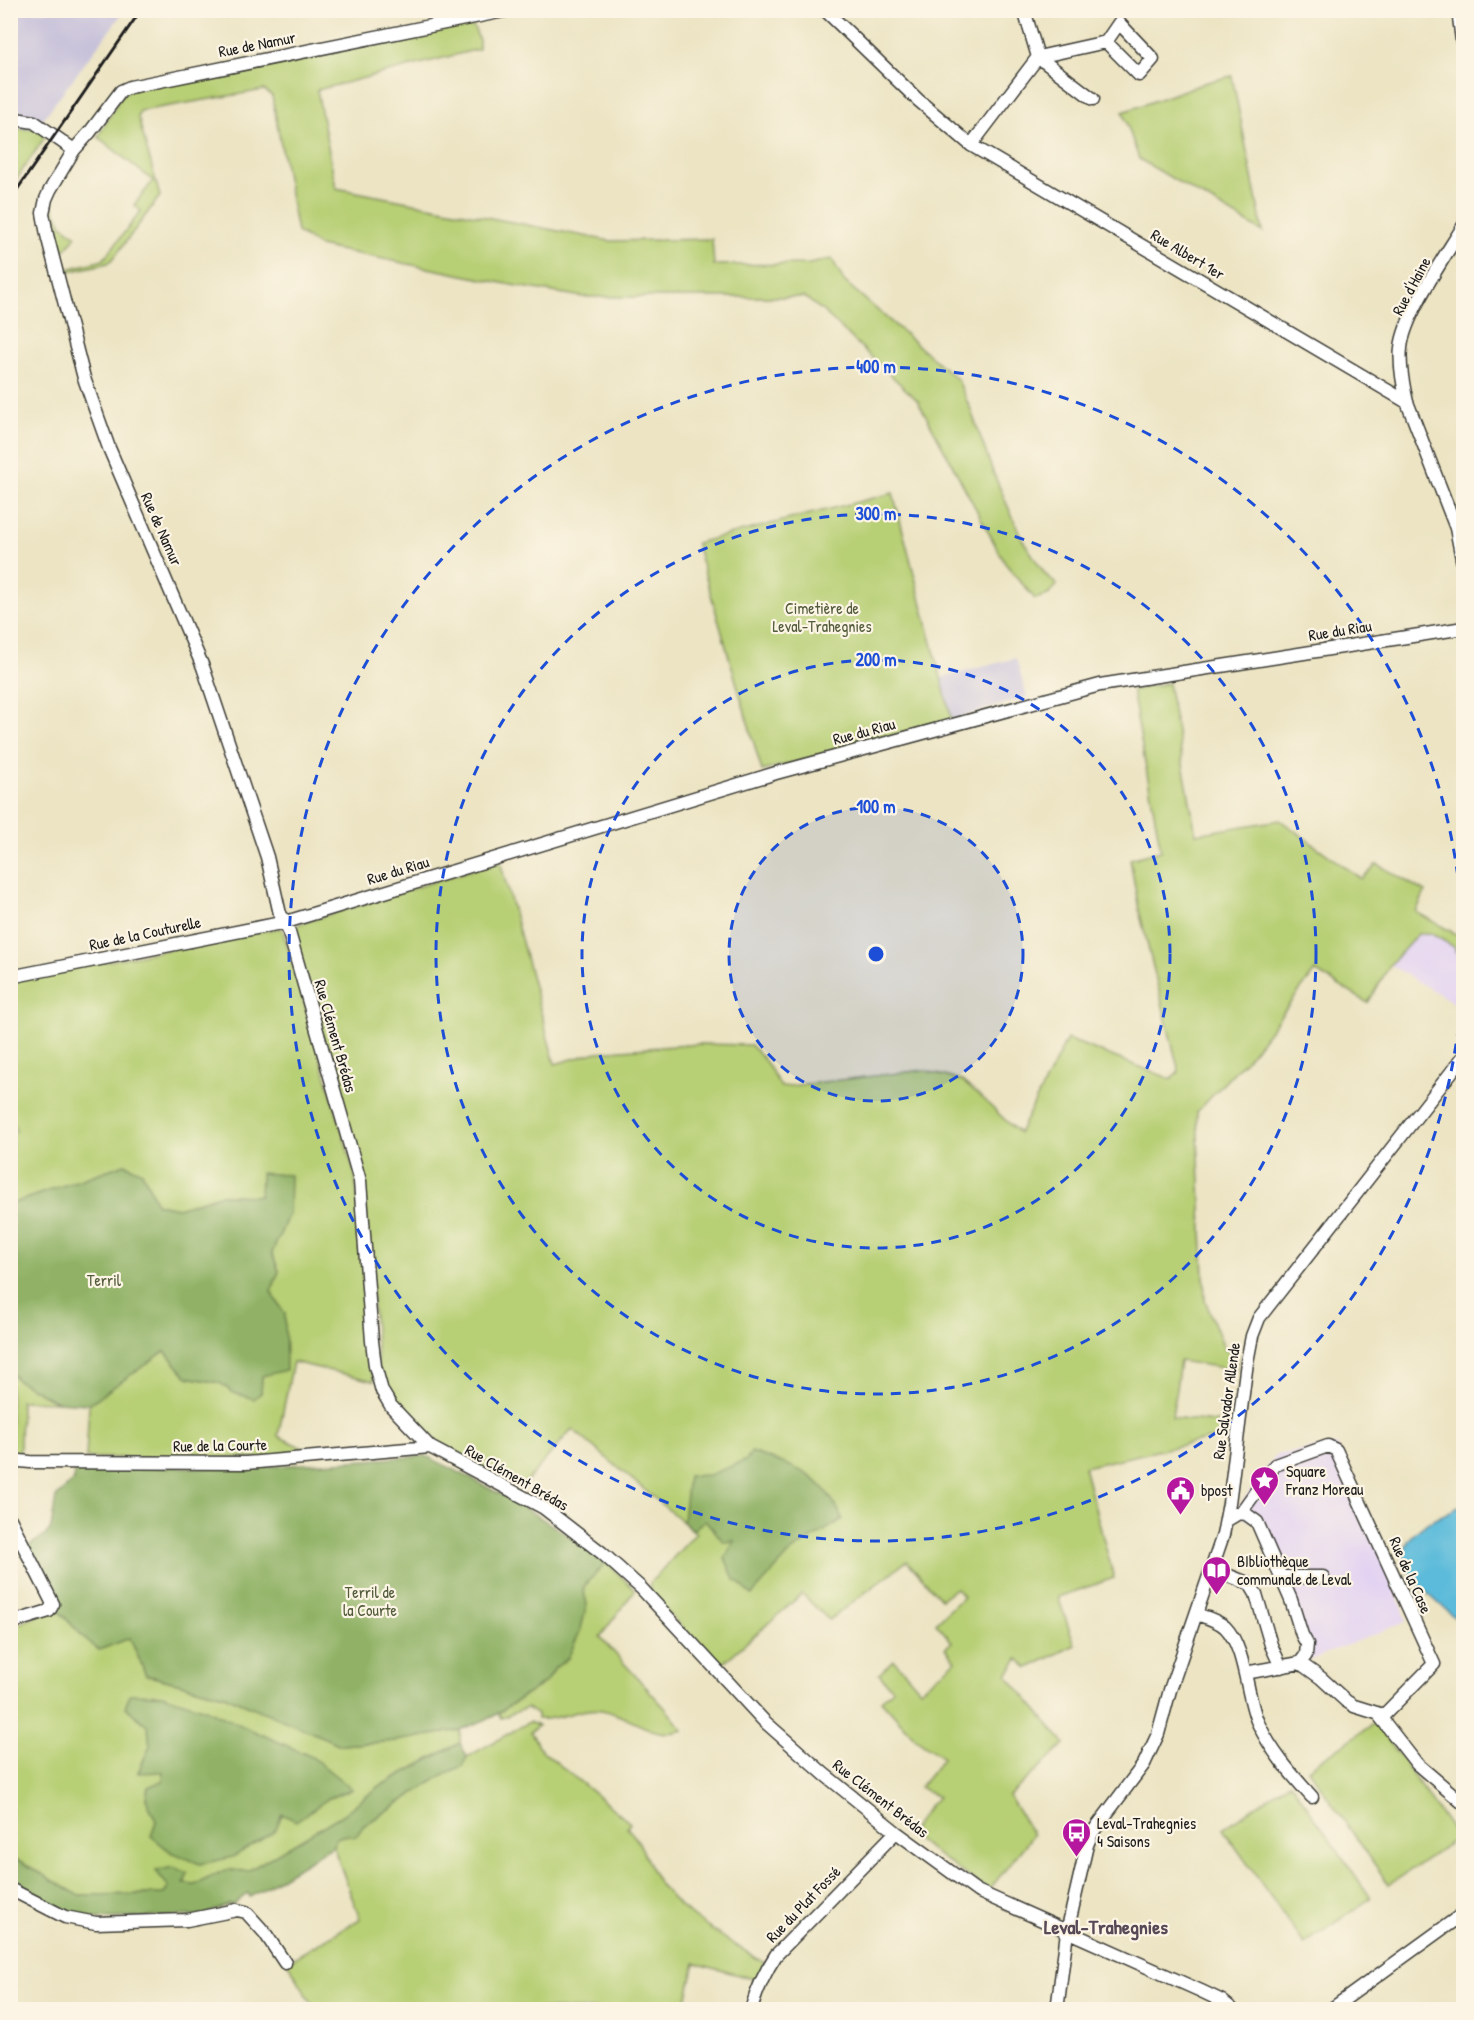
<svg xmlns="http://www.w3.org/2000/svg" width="1474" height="2020" font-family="'Patrick Hand',sans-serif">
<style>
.built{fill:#e3d3f2}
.industrial{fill:#c6c0da}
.green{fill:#b7cf74;stroke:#6a7648;stroke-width:1.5;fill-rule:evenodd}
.forest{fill:#91b266;stroke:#566741;stroke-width:1.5}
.water{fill:#5cbbda;stroke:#3c6c7b;stroke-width:1.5}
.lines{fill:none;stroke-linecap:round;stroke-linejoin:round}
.minor-casing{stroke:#3b3a35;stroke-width:15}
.minor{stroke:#fff;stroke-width:12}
.rail{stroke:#1c1c1c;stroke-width:3}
.ring{fill:none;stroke:#1d4ed8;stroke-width:3;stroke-dasharray:10 8}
.labels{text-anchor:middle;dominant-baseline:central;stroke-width:4.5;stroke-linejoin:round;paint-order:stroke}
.street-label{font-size:16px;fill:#1c1c1c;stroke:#fcf5e5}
.park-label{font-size:16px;fill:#525b3b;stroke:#fcf5e5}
.poi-label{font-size:16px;fill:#1c1c1c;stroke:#fcf5e5;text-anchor:start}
.quarter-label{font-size:20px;font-weight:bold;fill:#574956;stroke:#fcf5e5}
.centre{fill:#1d4ed8;stroke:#fcf5e5;stroke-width:3}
.ring-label{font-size:18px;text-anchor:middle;font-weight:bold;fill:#1d4ed8;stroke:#fcf5e5;stroke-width:4.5;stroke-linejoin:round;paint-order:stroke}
</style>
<rect width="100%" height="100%" fill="#fcf5e5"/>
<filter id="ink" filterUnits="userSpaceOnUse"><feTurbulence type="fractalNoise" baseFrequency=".0167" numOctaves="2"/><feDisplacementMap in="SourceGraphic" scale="12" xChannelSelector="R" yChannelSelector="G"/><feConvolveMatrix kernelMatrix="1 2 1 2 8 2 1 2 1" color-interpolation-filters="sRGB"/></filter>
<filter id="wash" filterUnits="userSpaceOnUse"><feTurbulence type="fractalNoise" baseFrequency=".008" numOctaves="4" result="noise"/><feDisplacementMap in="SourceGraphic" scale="24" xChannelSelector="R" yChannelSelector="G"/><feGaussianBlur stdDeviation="1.35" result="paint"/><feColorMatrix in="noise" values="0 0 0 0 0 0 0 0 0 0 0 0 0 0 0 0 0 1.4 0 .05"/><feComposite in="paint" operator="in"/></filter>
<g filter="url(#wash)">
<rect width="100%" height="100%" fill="#ece4c3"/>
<path class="built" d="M1423 932 1430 933 1457 948 1455 951 1463 955V1008L1390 965 1414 938Z
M1337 1445 1407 1621 1310 1660 1255 1522 1228 1513 1229 1503 1240 1505 1276 1455Z"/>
<path class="industrial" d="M10 11H124L37 127 26 129 11 128Z
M1016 658 1027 697 952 720 941 678Z"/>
<path class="green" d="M463 24 474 27 479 40V49L317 90 336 188 610 241 712 239 714 265 809 264 832 259 844 281 958 380 970 408 993 472 1022 539 1045 574 1057 585 1048 595 1035 599 1005 563 918 401 824 312 804 297H583L517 286 319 246 297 232 272 96 264 90 140 111 138 117 160 196 113 259 108 263 68 272 64 280 62 274 64 270 103 260 141 211 134 205 153 181 98 137 121 96 132 89Z
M1232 76 1263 232 1139 159 1123 112 1207 82Z
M37 127 45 137 11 187 10 128 26 129Z
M51 203 62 225 76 236 66 249 59 252 54 249 46 214Z
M893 493 952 720 762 771 696 543Z
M1168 683 1196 834 1280 820 1361 879 1377 864 1425 892 1416 912 1463 938V955L1455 951 1456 948 1430 933 1418 934 1390 965 1368 1003 1315 971 1253 1052 1197 1112 1205 1300 1225 1350 1237 1354 1236 1370 1180 1361 1172 1417 1229 1424 1228 1439 1214 1438 1084 1467 1114 1578 1058 1597 1075 1645 1028 1668 1018 1659 1007 1675 1065 1744 1009 1796 1033 1835 989 1890 960 1871 909 1834 930 1805 938 1797 920 1787 943 1758 916 1739 881 1700 893 1690 879 1674 894 1660 920 1690 956 1661 945 1648 952 1642 936 1623 963 1597 956 1588 941 1599 907 1561 829 1620 802 1594 723 1663H715L649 1592 650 1583 696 1533 572 1429 519 1490 438 1447 392 1402 378 1367 363 1182 294 934 299 924 500 861 555 1064 597 1052 699 1044 751 1045 766 1062 781 1087 924 1070 962 1081 984 1100 1019 1133 1067 1039 1171 1079 1179 1072 1139 910 1130 859 1161 851 1132 690Z
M279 928 283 931 355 1175 374 1381 293 1362 278 1436 313 1453 259 1458H86L89 1404 165 1351 187 1377 220 1383 234 1393H261L262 1376 285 1314 271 1292 279 1271 272 1253 289 1213 260 1196 220 1195 178 1208 157 1204 142 1172 125 1164 11 1204V1133L16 1131 10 1112V980Z
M10 1372 17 1380 57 1402 21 1401 20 1454 11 1452Z
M606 1562 635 1590 600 1637 666 1709 683 1730C653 1741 630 1715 602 1710 579 1707 559 1721 537 1719V1715L527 1708 501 1718 498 1713 547 1681 555 1668 568 1658 583 1588Z
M56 1608 87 1641 99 1650 130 1638 146 1675 224 1695 341 1745 396 1741 460 1730V1743L380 1786 342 1815 248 1871 225 1870 195 1885 183 1884 169 1887 164 1894 78 1895 11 1856V1627ZM148 1726 352 1789 329 1798 296 1820 282 1814 156 1821 146 1799 148 1787 163 1781V1772H138L150 1746Z
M529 1722 538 1726 530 1732 534 1737 538 1747 630 1823 627 1828C643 1842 646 1863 657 1880 683 1918 728 1939 766 1964L757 1980 695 1963 684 2009 316 2010 287 1962 360 1919 333 1846 336 1838 346 1835 356 1836 363 1826 443 1775 462 1766 467 1757Z
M1376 1722 1457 1838 1389 1885 1308 1769Z
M1290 1782 1371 1898 1304 1944 1223 1829Z"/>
<path class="forest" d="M125 1164 142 1172 157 1204 178 1208 220 1195 260 1196 261 1173 290 1175 289 1213 272 1253 279 1271 271 1292 285 1314 286 1370 262 1376 261 1393 254 1399 234 1393 220 1383 187 1377 165 1351 89 1404 57 1402 17 1380 11 1372V1204Z
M751 1452C798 1469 819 1470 843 1519L792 1551 752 1595 734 1579 725 1558 734 1541 724 1542 705 1520 693 1530 683 1521 688 1476 709 1475 747 1460Z
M426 1456C491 1487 548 1519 606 1562L583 1588 587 1604 581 1629 568 1658 555 1668 547 1681 492 1717 460 1730 396 1741 341 1745 224 1695 146 1675 130 1638 99 1650 87 1641 56 1608 28 1546 45 1536 51 1528 56 1497 74 1480 75 1466 246 1468Z
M130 1694 162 1695 205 1709 312 1757 352 1789 329 1798 296 1821 282 1814 275 1831 233 1857 200 1864 171 1852 151 1836 156 1821 146 1799 148 1787 163 1781V1772L138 1773 150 1746 148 1726 125 1707Z
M460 1743 467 1757 462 1766 443 1775 363 1826 356 1837 346 1835 336 1838 333 1846 250 1897 248 1893 232 1906 231 1904 204 1915 83 1919 11 1885V1856L78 1895 164 1894 169 1887 156 1871 173 1867 188 1873 184 1884 195 1885 225 1870 248 1871 342 1815 380 1786Z"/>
<path class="water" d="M1463 1505V1625L1415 1582C1382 1539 1431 1521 1463 1505Z"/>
</g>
<g filter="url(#ink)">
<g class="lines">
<defs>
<path id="minor" d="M509 10 130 87 121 91 90 132 74 150 50 190 46 199 43 213 47 235 84 378 109 448 203 667 267 857 280 914 286 922 360 1181 372 1341 375 1366 382 1391 391 1406 430 1447 544 1508 602 1553 641 1588 764 1721 824 1774 896 1832 977 1891 1201 1991 1222 2001 1233 2010
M825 10 918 100 971 145 1407 402
M1458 10 1464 56
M1093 99 1038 57 1106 42 1119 23 1153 59 1139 75 1106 42
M10 118 34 122 74 150
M971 145 1038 57 1024 10
M1464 225C1446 255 1404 315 1401 348 1399 365 1403 385 1407 402L1456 528 1464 569
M10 977 286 922 776 773 1100 685 1464 628
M10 1460 30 1462 246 1463 430 1447
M1238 1513 1246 1514 1257 1522 1291 1600 1302 1635 1307 1644 1306 1655 1300 1663 1321 1678 1346 1701 1354 1706 1383 1715
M10 1519 53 1604 49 1611 10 1623
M1227 1520 1242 1511 1275 1465 1328 1446 1336 1450 1434 1664 1381 1718 1417 1764 1464 1804
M1212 1569 1250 1584 1256 1594 1271 1645 1281 1667
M1281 1577H1323
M1196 1614C1205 1617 1217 1620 1225 1627 1246 1648 1246 1696 1258 1723 1271 1751 1291 1774 1312 1797
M1245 1673 1300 1663
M10 1889 65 1917 96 1923 187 1920 237 1910 246 1912 265 1933 285 1963
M751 2010C757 1989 764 1973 776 1955L896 1832
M1057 2010 1067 1932 1087 1845 1092 1833 1144 1764 1158 1734 1170 1690 1223 1535 1229 1503 1247 1362 1252 1336 1259 1318 1464 1056
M1330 2010 1464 1913"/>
</defs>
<use href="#minor" class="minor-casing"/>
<use href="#minor" class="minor"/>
<path class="rail" d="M10 200 141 10"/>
</g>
</g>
<circle cx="876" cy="954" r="147" fill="#1d4ed8" fill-opacity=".12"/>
<g class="ring">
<circle cx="876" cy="954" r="147"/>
<circle cx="876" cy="954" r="294"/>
<circle cx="876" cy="954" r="440"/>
<circle cx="876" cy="954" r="587"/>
</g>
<defs>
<symbol id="sight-pin" viewBox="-11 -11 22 30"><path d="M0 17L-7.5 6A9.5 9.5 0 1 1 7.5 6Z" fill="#b5179e" stroke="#fcf5e5"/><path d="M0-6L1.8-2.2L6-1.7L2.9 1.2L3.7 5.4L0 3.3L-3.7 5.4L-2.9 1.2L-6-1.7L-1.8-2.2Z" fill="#fff"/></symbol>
<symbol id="civic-pin" viewBox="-11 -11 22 30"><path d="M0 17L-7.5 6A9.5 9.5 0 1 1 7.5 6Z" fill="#b5179e" stroke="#fcf5e5"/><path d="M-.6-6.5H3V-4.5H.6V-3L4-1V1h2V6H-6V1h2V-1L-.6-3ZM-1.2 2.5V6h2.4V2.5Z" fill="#fff"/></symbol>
<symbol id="library-pin" viewBox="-11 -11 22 30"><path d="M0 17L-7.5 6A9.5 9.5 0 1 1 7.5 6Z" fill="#b5179e" stroke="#fcf5e5"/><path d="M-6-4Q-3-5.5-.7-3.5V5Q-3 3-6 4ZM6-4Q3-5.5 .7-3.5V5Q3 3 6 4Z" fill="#fff"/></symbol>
<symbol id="bus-pin" viewBox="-11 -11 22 30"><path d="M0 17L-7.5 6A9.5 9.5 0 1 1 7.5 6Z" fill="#b5179e" stroke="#fcf5e5"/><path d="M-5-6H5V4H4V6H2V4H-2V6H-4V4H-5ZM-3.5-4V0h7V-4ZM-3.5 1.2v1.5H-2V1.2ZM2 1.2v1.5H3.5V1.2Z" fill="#fff"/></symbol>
</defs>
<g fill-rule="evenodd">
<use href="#sight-pin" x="1248" y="1464" width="33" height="45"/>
<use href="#civic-pin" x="1164" y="1474" width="33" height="45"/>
<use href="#library-pin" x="1200" y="1554" width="33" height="45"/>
<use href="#bus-pin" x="1060" y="1816" width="33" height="45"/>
</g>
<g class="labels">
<g class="street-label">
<text transform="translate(257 44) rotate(-11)">Rue de Namur</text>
<text transform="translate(1188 254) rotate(31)">Rue Albert 1er</text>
<text transform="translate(1411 286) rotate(-62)">Rue d'Haine</text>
<text transform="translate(162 529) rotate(66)">Rue de Namur</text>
<text transform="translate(1340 630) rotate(-9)">Rue du Riau</text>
<text transform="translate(864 731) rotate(-15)">Rue du Riau</text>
<text transform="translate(398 870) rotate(-17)">Rue du Riau</text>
<text transform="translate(145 933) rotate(-12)">Rue de la Couturelle</text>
<text transform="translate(336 1036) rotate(74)">Rue Clément Brédas</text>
<text transform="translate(1226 1401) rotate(-82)">Rue Salvador Allende</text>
<text transform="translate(220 1445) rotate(-1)">Rue de la Courte</text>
<text transform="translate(517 1477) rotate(30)">Rue Clément Brédas</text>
<text transform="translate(1411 1575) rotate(66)">Rue de la Case</text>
<text transform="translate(881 1798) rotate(38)">Rue Clément Brédas</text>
<text transform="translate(803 1904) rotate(-46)">Rue du Plat Fossé</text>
</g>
<g class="park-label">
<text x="822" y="608">Cimetière de<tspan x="822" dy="18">Leval-Trahegnies</tspan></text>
<text x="104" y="1280">Terril</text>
<text x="370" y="1592">Terril de<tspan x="370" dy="18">la Courte</tspan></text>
</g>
<g class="poi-label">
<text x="1286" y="1471">Square<tspan x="1286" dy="18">Franz Moreau</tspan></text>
<text x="1201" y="1490">bpost</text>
<text x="1237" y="1561">BIbliothèque<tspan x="1237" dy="18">communale de Leval</tspan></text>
<text x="1097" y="1823">Leval-Trahegnies<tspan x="1097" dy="18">4 Saisons</tspan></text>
</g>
<g class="quarter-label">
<text x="1106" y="1926">Leval-Trahegnies</text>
</g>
</g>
<circle cx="876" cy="954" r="9" class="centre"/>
<g class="ring-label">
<text x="876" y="373">400 m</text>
<text x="876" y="520">300 m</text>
<text x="876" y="666">200 m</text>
<text x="876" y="813">100 m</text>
</g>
<rect width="1474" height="2020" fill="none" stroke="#fcf5e5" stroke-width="36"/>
</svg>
